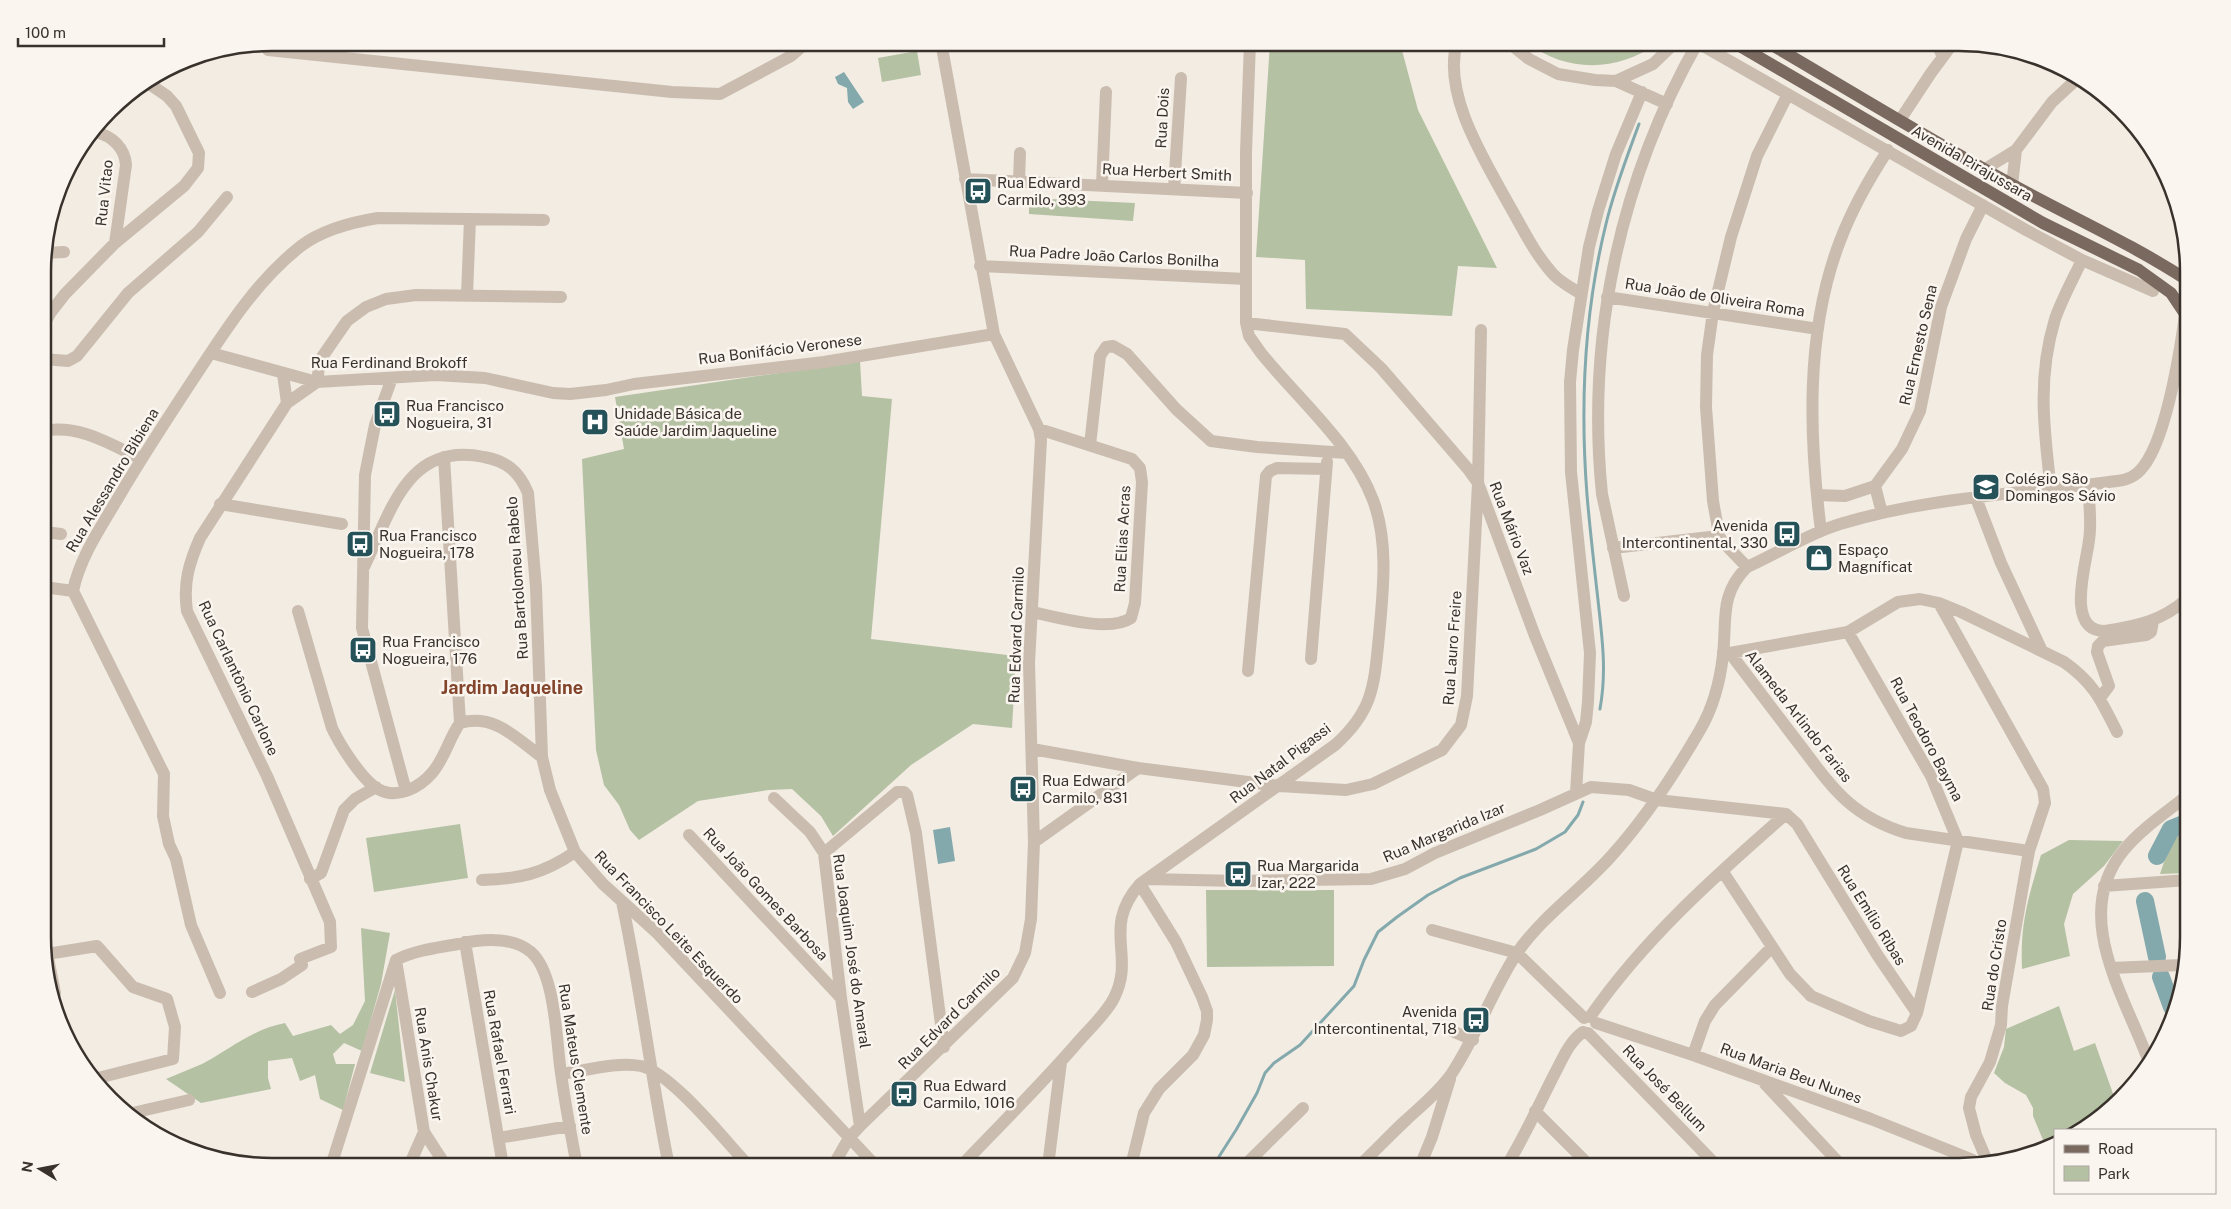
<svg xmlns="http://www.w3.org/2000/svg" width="2231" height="1209" font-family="'Public Sans',sans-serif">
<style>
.green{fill:#b5c1a3}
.water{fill:#84a9ad}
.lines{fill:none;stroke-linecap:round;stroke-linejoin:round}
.stream{stroke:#84a9ad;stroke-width:3}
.river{stroke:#84a9ad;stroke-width:18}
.minor{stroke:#cabdaf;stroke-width:12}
.major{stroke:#7a695f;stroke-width:12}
.labels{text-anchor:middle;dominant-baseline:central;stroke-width:5;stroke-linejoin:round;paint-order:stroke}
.street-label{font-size:15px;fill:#39312c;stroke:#faf5ef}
.poi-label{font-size:15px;fill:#39312c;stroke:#faf5ef;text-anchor:start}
.quarter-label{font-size:18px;font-weight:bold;fill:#82452c;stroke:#faf5ef}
.rim{fill:none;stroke:#39312c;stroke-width:2.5}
</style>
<rect width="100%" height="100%" fill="#f2ece3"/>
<path class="green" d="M1270 43H1400L1418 110 1497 268 1458 266 1452 316 1306 309 1305 260 1256 257Z
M1528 43H1657C1619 72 1566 73 1528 43Z
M917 51 921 75 882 82 878 58Z
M1029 198 1135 203 1133 221 1029 214Z
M860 361 862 396 892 399 871 639 1016 656 1012 728 973 724 911 765 833 836 821 816 792 789 769 790 698 801 639 840 630 830 619 805 604 785 596 750 582 459 624 449 615 397Z
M460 824 468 878 374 892 366 838Z
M2188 825V873L2160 874 2173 835Z
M2069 840 2123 841 2104 866 2073 894 2064 924 2070 956 2022 969C2020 924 2028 898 2041 855Z
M1206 890H1334V966L1207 967Z
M361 928 390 933 381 984 362 1051 344 1043 333 1054 336 1064H355L343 1110 320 1099 315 1075 300 1081 292 1058 268 1061V1078L271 1089 201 1103 166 1079C178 1074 190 1069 202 1064 230 1049 253 1029 285 1023L293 1036 331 1025 340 1034 353 1025 365 1001Z
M395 990 405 1082 370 1073Z
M2059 1006 2074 1051 2095 1043 2116 1102 2081 1130H2055V1143L2046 1147 2033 1116V1108L2026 1095 2005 1083 1994 1073 2004 1047 2006 1029Z"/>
<path class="water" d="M844 72 864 102 853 109 848 102 847 88 838 84 835 77Z
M950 827 955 861 938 864 933 830Z"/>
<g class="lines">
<path class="stream" d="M1600 709C1607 670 1602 638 1598 600 1594 565 1590 530 1587 495 1580 404 1584 313 1606 224 1614 190 1627 157 1639 124
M1213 1166 1236 1130 1257 1093 1265 1073 1274 1063 1300 1045 1354 986 1364 960 1378 932 1397 917 1428 895 1460 878 1536 849 1565 832 1578 815 1583 802"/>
<path class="river" d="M2157 856 2171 829 2188 822
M2145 901 2157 957
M2161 977 2172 1007"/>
<path class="minor" d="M1457 42C1442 94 1484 159 1508 203 1522 227 1534 253 1553 274 1560 282 1572 288 1581 294
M1508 42 1529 59 1558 74 1595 80 1616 81 1667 104
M1936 42 1943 57
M1698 43 2026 230 2082 260 2153 291
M268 50 672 92 720 94 791 56 807 42
M1616 81 1653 64 1676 42
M1900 120 1931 73 1954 42
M96 132C112 136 125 148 126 165L115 243
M1985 169 2016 150 2052 102 2078 78
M965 179 1247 193
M1019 181 1020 153
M1102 185 1106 92
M2012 185 2016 150
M1174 189 1181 78
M44 253 64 252
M980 266 1246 279
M467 295 470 219
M1607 297 1818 329
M1246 323 1345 334 1381 368 1468 469 1478 483 1535 636 1579 743
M43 326 51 312 65 294 115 243 184 186 198 168 199 153 176 106 167 96 148 83
M211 353 317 382 436 375 485 378 553 393 570 394 606 390 634 384 824 362 994 334
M43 359 68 361 77 356 128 293 198 232 227 197
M283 374 287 403
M2175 375 2187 379
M392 378 375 425 365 475 362 628 406 791
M43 431C79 424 110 444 141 459
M1090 445 1100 356 1106 347 1113 346 1127 354 1176 409 1211 441 1257 447 1347 453
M444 457 460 723
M2088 485C2089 503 2092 522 2089 540 2087 562 2064 631 2105 631 2138 626 2162 621 2188 598
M2051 490C2044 430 2037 378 2055 319 2062 299 2073 279 2082 260
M1817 495 1845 496 1875 486
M1976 498 2001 563 2042 651
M220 504 342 524
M1882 513 1875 486 1902 449 1920 411 1941 307 1966 239 1983 205
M1821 531C1809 437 1805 332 1840 241 1852 209 1869 179 1888 150
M44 532 61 534
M1613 548 1719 536
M364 567C391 512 407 441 484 457 506 461 519 471 528 493L536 587 542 757 550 790 575 852 603 884 656 932 876 1166
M1747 567 1723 542 1719 536 1717 523 1713 501 1706 407 1707 355 1713 312 1731 237 1757 156 1788 94
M44 587 73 591
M1624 596 1602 494C1586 337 1620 179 1698 42
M1939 603 2043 789 2045 803 2029 851 2002 1006 2001 1025 1990 1062 1971 1097 1969 1108 1976 1135 1988 1163
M298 611 332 728C340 745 362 780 378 789 397 800 420 787 432 773 445 758 449 738 460 723 494 713 516 738 542 757
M1032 612C1057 617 1109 633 1131 618L1135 603 1142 482 1140 468 1132 459 1039 429
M1723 652 1730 653C1751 681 1772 708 1793 736 1829 782 1846 815 1906 833L2029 851
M1730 653 1848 632 1898 602 1920 599 1939 603 1961 612 2064 662C2094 683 2101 700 2117 732
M1311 659 1327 462
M1248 671 1266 476 1270 471 1277 468 1326 469
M2100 698 2109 686 2097 652 2098 646 2103 641 2146 635 2151 632 2153 621
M1032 749 1138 768 1279 786 1346 790 1373 784 1442 750 1461 725 1467 696 1478 483 1481 330
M1576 793 1579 743 1586 722 1588 702 1590 653 1571 472 1570 382 1573 350 1589 247 1598 211 1616 154 1642 92
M774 798 810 832 824 853 841 998 860 1126
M689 835 841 998
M1034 842 1138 768
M824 853 897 792H904L907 795 916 833 944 1047
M1723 872 1790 974 1811 996 1869 1021 1901 1031 1911 1026 1917 1013 1958 841 1931 776 1848 632
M310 879 321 873 344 810 355 799 376 787
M1147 879 1239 881 1371 879 1405 869 1435 853 1540 810 1591 787 1629 790 1657 800 1786 814 1797 824 1878 956 1917 1013
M482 880C519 879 543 874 575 852
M2104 886 2188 880
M622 902C641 990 651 1079 669 1166
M1432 930 1517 953 1584 1018
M44 938 55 993
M465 942 503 1166
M47 954 97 946 133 987 167 999 175 1027 173 1059 94 1079
M396 960C415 950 437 948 458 944 481 939 512 936 531 952 556 974 556 1041 561 1073 565 1104 571 1135 577 1166
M396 960 424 1132 446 1166
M2111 968 2182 965
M252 992 281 979 302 965 300 959 331 947 330 922 267 776 187 611C183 583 189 563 200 538L287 403 317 382 320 360 347 321 366 307 386 299 416 295 561 297
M220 993 191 925 176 859 169 844 163 816 164 774 73 591C80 556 103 524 121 493 144 454 169 416 194 378 225 331 256 281 301 246 322 230 353 222 378 218L544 220
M1590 1017C1643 940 1716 875 1786 814
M1596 1023 1693 1055 1871 1119 1973 1160
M1452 1031 1473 1040
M1588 1033 1717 1166
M1693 1055 1705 1021 1715 1005 1772 947
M2149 1062C2125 996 2070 915 2124 850 2141 829 2167 812 2188 795
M561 1074C584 1071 618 1061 641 1066 672 1073 726 1142 749 1166
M1765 1084 1842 1166
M1535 1111 1590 1166
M128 1114 189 1100
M498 1138 570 1126
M1510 1160C1527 1132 1540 1102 1555 1073 1563 1058 1569 1042 1583 1032
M331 1166 396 960
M409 1166 424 1132
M833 1166 849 1138 860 1126 1013 978 1025 953 1031 919 1034 842 1029 663 1041 440 1039 429 994 334 941 42
M961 1166C1000 1125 1041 1085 1078 1042 1090 1028 1106 1014 1114 998 1136 955 1101 928 1140 884L1335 745C1374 710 1374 685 1379 636 1383 592 1389 542 1373 500 1352 444 1298 399 1261 353L1249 336 1246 323V152L1250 42
M1048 1166 1061 1062
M1131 1166 1144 1113 1159 1089 1193 1055 1204 1035 1207 1020V1011L1202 997 1176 942 1140 884
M1244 1166 1303 1108
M1359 1166C1375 1151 1389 1136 1405 1121 1421 1106 1440 1091 1452 1073 1477 1035 1492 991 1517 953 1543 915 1584 888 1614 853 1647 816 1675 773 1700 730 1714 706 1720 682 1723 655 1727 620 1719 595 1747 567 1776 554 1810 533 1840 524 1929 497 2025 493 2117 481 2128 480 2137 475 2143 467 2168 436 2182 340 2187 300
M1420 1166 1432 1137 1450 1079"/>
<path class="major" d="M1733 42 2043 223 2139 270 2171 293 2187 317
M1767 42C1849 90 1930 140 2013 185 2071 217 2132 244 2187 280"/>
</g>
<defs>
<symbol id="bus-square" viewBox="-11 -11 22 22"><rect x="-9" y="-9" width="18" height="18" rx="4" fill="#255258" stroke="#faf5ef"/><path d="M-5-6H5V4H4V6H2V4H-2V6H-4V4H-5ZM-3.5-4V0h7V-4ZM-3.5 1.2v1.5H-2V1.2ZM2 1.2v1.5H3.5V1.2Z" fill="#fff"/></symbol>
<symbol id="hospital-square" viewBox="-11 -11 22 22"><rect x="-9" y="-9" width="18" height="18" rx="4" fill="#255258" stroke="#faf5ef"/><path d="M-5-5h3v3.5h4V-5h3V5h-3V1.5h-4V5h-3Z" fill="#fff"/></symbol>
<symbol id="school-square" viewBox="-11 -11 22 22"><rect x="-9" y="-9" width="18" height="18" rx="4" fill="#255258" stroke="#faf5ef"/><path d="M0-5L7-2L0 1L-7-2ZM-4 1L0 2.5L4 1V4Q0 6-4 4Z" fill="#fff"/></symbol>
<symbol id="shop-square" viewBox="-11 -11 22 22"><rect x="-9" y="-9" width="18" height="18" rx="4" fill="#255258" stroke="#faf5ef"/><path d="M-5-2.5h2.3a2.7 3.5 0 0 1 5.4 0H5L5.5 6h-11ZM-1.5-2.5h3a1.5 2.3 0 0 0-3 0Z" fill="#fff"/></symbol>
</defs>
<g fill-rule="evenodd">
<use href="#bus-square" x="962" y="175" width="32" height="32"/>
<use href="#bus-square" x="371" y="398" width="32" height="32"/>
<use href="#hospital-square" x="579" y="406" width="32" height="32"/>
<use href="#school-square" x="1970" y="471" width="32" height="32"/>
<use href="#bus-square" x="1771" y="518" width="32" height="32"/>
<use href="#bus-square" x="344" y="528" width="32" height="32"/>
<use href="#shop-square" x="1803" y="542" width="32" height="32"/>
<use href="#bus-square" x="347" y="634" width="32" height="32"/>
<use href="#bus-square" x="1007" y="773" width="32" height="32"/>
<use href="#bus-square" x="1222" y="858" width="32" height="32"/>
<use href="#bus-square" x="1460" y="1004" width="32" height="32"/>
<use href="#bus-square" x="888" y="1078" width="32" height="32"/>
</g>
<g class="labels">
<g class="street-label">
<text transform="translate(1162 118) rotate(-87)">Rua Dois</text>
<text transform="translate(1972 163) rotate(30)">Avenida Pirajussara</text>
<text transform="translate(1167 172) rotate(3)">Rua Herbert Smith</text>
<text transform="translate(104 193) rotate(-84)">Rua Vitao</text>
<text transform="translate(1114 256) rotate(3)">Rua Padre João Carlos Bonilha</text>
<text transform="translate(1715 297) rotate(9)">Rua João de Oliveira Roma</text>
<text transform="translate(1918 345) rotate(-77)">Rua Ernesto Sena</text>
<text transform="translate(780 349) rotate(-7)">Rua Bonifácio Veronese</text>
<text x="389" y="362">Rua Ferdinand Brokoff</text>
<text transform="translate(112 480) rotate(-59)">Rua Alessandro Bibiena</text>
<text transform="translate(1512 528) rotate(69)">Rua Mário Vaz</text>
<text transform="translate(1122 539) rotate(-87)">Rua Elias Acras</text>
<text transform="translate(517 578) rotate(-94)">Rua Bartolomeu Rabelo</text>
<text transform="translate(1016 635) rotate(-88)">Rua Edvard Carmilo</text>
<text transform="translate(1452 648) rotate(-86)">Rua Lauro Freire</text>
<text transform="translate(239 678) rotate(65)">Rua Carlantônio Carlone</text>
<text transform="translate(1799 716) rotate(52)">Alameda Arlindo Farias</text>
<text transform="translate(1927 739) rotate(62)">Rua Teodoro Bayma</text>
<text transform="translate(1280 763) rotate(-37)">Rua Natal Pigassi</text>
<text transform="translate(1444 832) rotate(-23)">Rua Margarida Izar</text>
<text transform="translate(766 894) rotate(47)">Rua João Gomes Barbosa</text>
<text transform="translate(1872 915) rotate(58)">Rua Emílio Ribas</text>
<text transform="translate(669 927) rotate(46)">Rua Francisco Leite Esquerdo</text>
<text transform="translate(852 951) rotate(82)">Rua Joaquim José do Amaral</text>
<text transform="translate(1994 965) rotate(-81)">Rua do Cristo</text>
<text transform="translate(949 1018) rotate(-45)">Rua Edvard Carmilo</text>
<text transform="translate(500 1052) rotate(80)">Rua Rafael Ferrari</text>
<text transform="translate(576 1059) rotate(81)">Rua Mateus Clemente</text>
<text transform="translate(429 1064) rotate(81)">Rua Anis Chakur</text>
<text transform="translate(1791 1073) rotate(20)">Rua Maria Beu Nunes</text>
<text transform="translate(1665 1088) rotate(46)">Rua José Bellum</text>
</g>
<g class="poi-label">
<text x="997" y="182">Rua Edward<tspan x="997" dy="17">Carmilo, 393</tspan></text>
<text x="406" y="405">Rua Francisco<tspan x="406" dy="17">Nogueira, 31</tspan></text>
<text x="614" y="413">Unidade Básica de<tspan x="614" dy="17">Saúde Jardim Jaqueline</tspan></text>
<text x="2005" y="478">Colégio São<tspan x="2005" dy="17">Domingos Sávio</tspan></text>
<text x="1768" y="525" text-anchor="end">Avenida<tspan x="1768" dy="17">Intercontinental, 330</tspan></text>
<text x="379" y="535">Rua Francisco<tspan x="379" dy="17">Nogueira, 178</tspan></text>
<text x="1838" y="549">Espaço<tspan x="1838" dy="17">Magníficat</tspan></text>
<text x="382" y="641">Rua Francisco<tspan x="382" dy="17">Nogueira, 176</tspan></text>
<text x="1042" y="780">Rua Edward<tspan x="1042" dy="17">Carmilo, 831</tspan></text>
<text x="1257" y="865">Rua Margarida<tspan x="1257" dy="17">Izar, 222</tspan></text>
<text x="1457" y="1011" text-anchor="end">Avenida<tspan x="1457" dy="17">Intercontinental, 718</tspan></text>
<text x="923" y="1085">Rua Edward<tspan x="923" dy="17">Carmilo, 1016</tspan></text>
</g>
<g class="quarter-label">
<text x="512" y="687">Jardim Jaqueline</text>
</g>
</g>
<path d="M0 0H2231V1209H0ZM272 51H1959A221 221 0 0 1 2180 272V937A221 221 0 0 1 1959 1158H272A221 221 0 0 1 51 937V272A221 221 0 0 1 272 51Z" fill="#faf5ef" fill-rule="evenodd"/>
<path class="rim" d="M272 51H1959A221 221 0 0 1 2180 272V937A221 221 0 0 1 1959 1158H272A221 221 0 0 1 51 937V272A221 221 0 0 1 272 51Z"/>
<rect x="2054" y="1129" width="162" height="65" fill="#faf5ef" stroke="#ada7a1"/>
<rect x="2064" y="1145" width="25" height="8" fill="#7a695f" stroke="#ada7a1"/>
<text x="2098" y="1154" font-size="15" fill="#39312c">Road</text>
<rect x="2064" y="1166" width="25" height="15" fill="#b5c1a3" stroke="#ada7a1"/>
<text x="2098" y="1179" font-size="15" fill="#39312c">Park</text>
<g transform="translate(40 1169) rotate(280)" stroke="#faf5ef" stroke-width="4" paint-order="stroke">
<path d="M0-4L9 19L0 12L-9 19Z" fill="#39312c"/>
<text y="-8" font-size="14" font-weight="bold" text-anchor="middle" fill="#39312c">N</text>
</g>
<path d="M18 38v8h146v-8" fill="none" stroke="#39312c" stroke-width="2.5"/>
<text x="25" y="38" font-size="15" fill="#39312c" stroke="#faf5ef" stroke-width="4" paint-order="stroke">100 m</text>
</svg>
